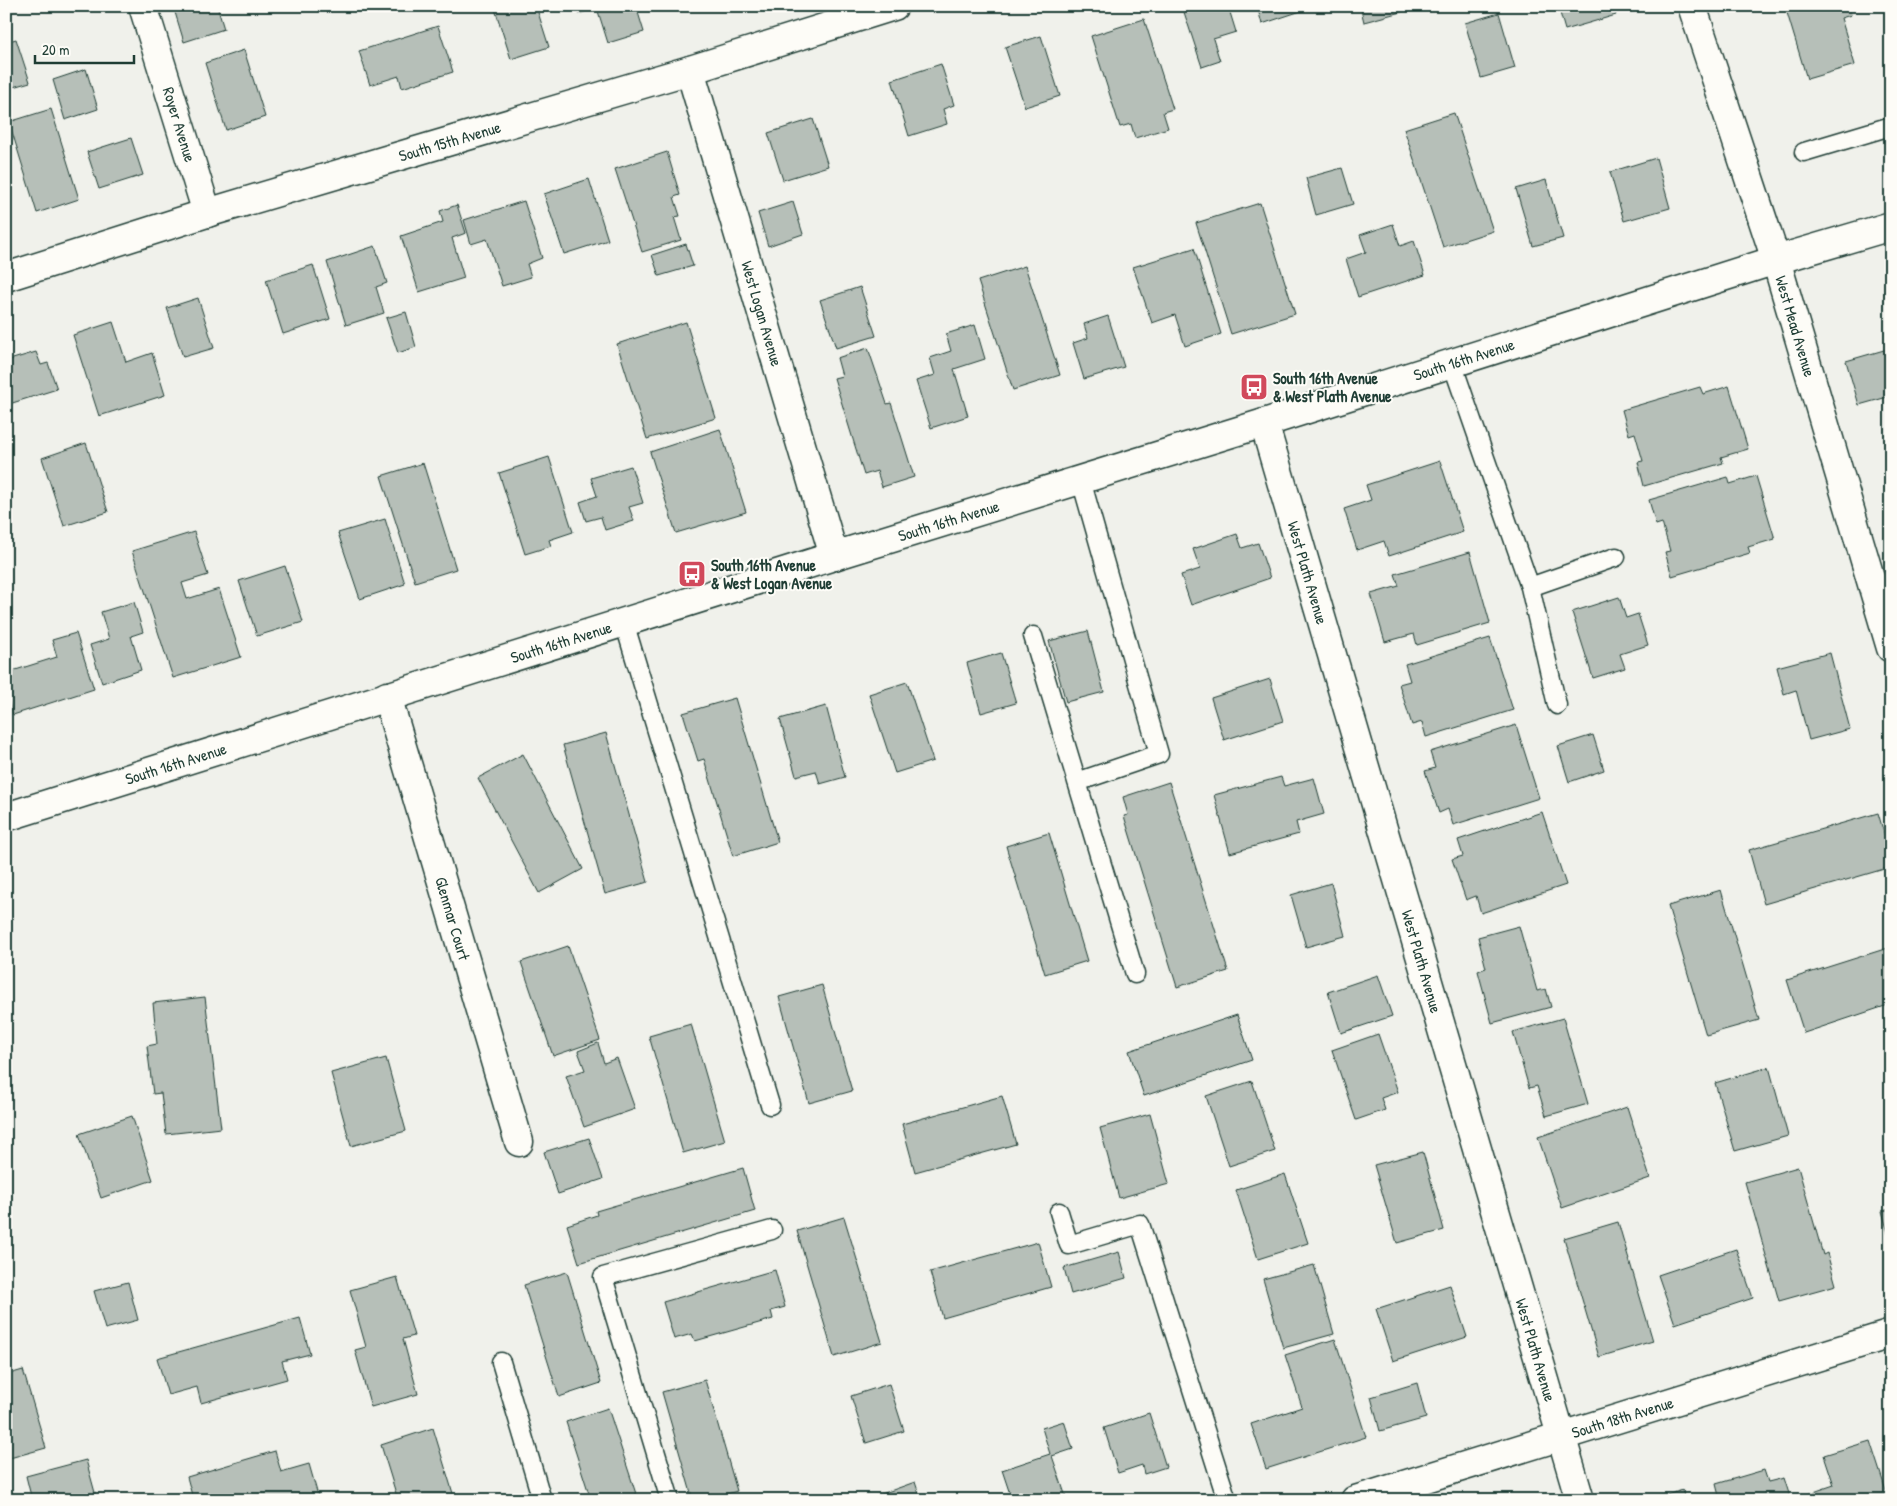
<svg xmlns="http://www.w3.org/2000/svg" width="1897" height="1506" font-family="'Patrick Hand',sans-serif">
<style>
.building{fill:#b6bfb8;stroke:#1f3d34}
.lines{fill:none;stroke-linecap:round;stroke-linejoin:round}
.lane-casing{stroke:#1f3d34;stroke-width:21}
.street-casing{stroke:#1f3d34;stroke-width:31}
.secondary-casing{stroke:#1f3d34;stroke-width:31}
.primary-casing{stroke:#1f3d34;stroke-width:31}
.lane{stroke:#fdfcf7;stroke-width:18}
.street{stroke:#fdfcf7;stroke-width:28}
.secondary{stroke:#fdfcf7;stroke-width:28}
.primary{stroke:#fdfcf7;stroke-width:28}
.labels{text-anchor:middle;dominant-baseline:central;stroke-width:4;stroke-linejoin:round;paint-order:stroke}
.street-label{font-size:16px;fill:#1f3d34;stroke:#fdfcf7}
.poi-label{font-size:16px;font-weight:bold;fill:#1f3d34;stroke:#fdfcf7;text-anchor:start}
</style>
<rect width="100%" height="100%" fill="#f0f1eb"/>
<filter id="ink" filterUnits="userSpaceOnUse"><feTurbulence type="fractalNoise" baseFrequency=".02" numOctaves="2"/><feDisplacementMap in="SourceGraphic" scale="10" xChannelSelector="R" yChannelSelector="G"/><feConvolveMatrix kernelMatrix="1 2 1 2 8 2 1 2 1" color-interpolation-filters="sRGB"/></filter>
<g filter="url(#ink)">
<path class="building" d="M183 6H217L224 29 184 42 174 9Z
M494 6H536L549 47 511 59Z
M576 6H636L644 32 608 43 597 8 578 14Z
M1182 6H1228L1236 32 1213 39 1220 61 1202 67Z
M1257 6H1316L1262 24Z
M1360 6H1407L1408 10 1364 22Z
M1558 6H1613L1616 15 1565 30Z
M1785 6H1849L1851 15 1841 18 1855 65 1807 79Z
M1499 13 1515 68 1481 78 1465 23Z
M1144 19 1173 109 1163 112 1168 128 1135 138 1131 124 1120 127 1091 36Z
M438 26 453 72 402 88 399 76 370 85 359 51Z
M1041 36 1060 96 1025 107 1005 47Z
M16 39 30 82 6 89V42Z
M244 50 265 117 226 130 205 63Z
M941 64 954 105 943 109 947 124 909 136 892 80Z
M86 69 98 109 65 120 53 80Z
M51 109 79 199 37 213 9 122Z
M1454 113 1493 231 1443 247 1404 129Z
M813 119 828 166 783 180 768 133Z
M131 138 143 175 99 189 87 152Z
M667 152 680 195 674 197 680 216 674 217 681 240 642 252 615 169Z
M1656 158 1670 208 1624 221 1610 172Z
M1342 168 1353 204 1316 215 1306 178Z
M589 179 608 240 564 254 544 194Z
M1546 180 1563 238 1533 246 1516 189Z
M524 201 542 258 527 264 531 277 502 286 487 239 471 244 464 220Z
M793 202 803 234 768 246 758 213Z
M1260 203 1295 314 1231 334 1196 223Z
M457 205 466 233 452 238 464 278 419 292 401 236 443 222 440 211Z
M1393 224 1400 246 1414 241 1425 275 1358 297 1346 259 1366 252 1360 235Z
M686 244 693 266 659 276 652 255Z
M375 246 387 283 376 287 384 313 346 325 327 262Z
M1194 248 1221 334 1185 346 1175 315 1152 323 1133 267Z
M313 265 330 319 283 334 266 280Z
M1025 266 1060 375 1013 390 978 281Z
M860 287 876 336 836 348 820 300Z
M198 298 214 348 183 357 167 308Z
M406 312 416 347 398 353 386 318Z
M1108 316 1124 367 1084 379 1073 343 1088 338 1084 324Z
M113 322 126 362 152 353 165 395 99 416 73 335Z
M686 322 716 418 647 439 617 344Z
M975 325 985 359 954 369 968 416 931 428 916 381 935 375 930 358 951 351 946 334Z
M868 348 887 404 891 403 914 477 882 487 877 471 864 475 834 378 842 376 837 358Z
M1891 348V396L1859 405 1846 361Z
M36 352 41 365 48 363 57 389 6 405V361Z
M1729 386 1748 449 1721 457 1723 463 1644 486 1638 462 1643 461 1635 433 1629 435 1622 410 1700 387 1703 394Z
M720 429 746 512 676 533 650 452Z
M86 443 108 512 64 526 42 458Z
M549 457 573 532 549 540 551 546 525 554 499 473Z
M1440 461 1463 532 1389 556 1384 541 1357 550 1344 509 1371 500 1366 485Z
M423 463 456 569 415 582 381 476Z
M631 466 643 503 629 507 634 521 605 530 601 517 586 521 580 502 597 496 591 478Z
M1756 476 1775 539 1748 547 1750 553 1672 576 1665 552 1670 551 1662 523 1656 525 1649 500 1728 477 1730 484Z
M385 519 405 584 360 599 338 533Z
M194 532 208 575 182 583 187 599 219 589 241 657 173 678 132 551Z
M1237 534 1242 548 1258 543 1270 578 1191 605 1181 575 1200 569 1193 549Z
M1470 552 1490 623 1417 645 1414 634 1385 642 1371 594 1399 586 1395 574Z
M285 566 303 622 257 636 239 581Z
M1619 597 1626 618 1638 614 1648 645 1620 654 1625 668 1593 678 1572 612Z
M134 602 143 632 131 636 141 670 102 683 90 645 109 639 101 612Z
M1088 631 1104 692 1066 702 1049 641Z
M76 633 94 689 13 715 6 693V673L57 657 52 640Z
M1490 638 1513 710 1426 737 1422 722 1412 725 1399 684 1410 681 1405 664Z
M1001 653 1016 703 981 713 967 663Z
M1830 653 1850 729 1809 740 1796 690 1784 694 1777 667Z
M1270 679 1283 721 1224 740 1211 698Z
M907 682 933 761 895 773 869 694Z
M735 698 778 842 733 856 704 759 698 761 683 713Z
M826 706 845 777 820 784 816 771 796 776 780 719Z
M1516 725 1539 798 1453 825 1448 809 1439 813 1425 771 1435 768 1430 752Z
M606 733 648 882 605 894 563 745Z
M1593 735 1604 770 1569 782 1558 746Z
M523 754 583 869 539 893 478 778Z
M1281 777 1284 786 1314 778 1324 814 1296 822 1299 834 1230 853 1214 795Z
M1169 782 1228 971 1177 987 1124 816 1128 815 1123 797Z
M1542 812 1566 885 1481 913 1476 896 1466 900 1452 859 1463 856 1458 840Z
M1878 813 1891 857V867L1764 904 1749 850Z
M1049 833 1087 961 1045 974 1006 846Z
M1331 883 1345 936 1306 947 1291 895Z
M1721 890 1759 1020 1706 1035 1668 906Z
M1519 926 1537 991 1546 989 1551 1007 1492 1023 1478 971 1486 968 1478 937Z
M568 946 600 1040 553 1056 521 962Z
M1891 947V1004L1804 1033 1787 980Z
M1378 975 1392 1016 1341 1033 1328 992Z
M822 985 852 1091 809 1103 779 997Z
M205 997 221 1128 166 1134 161 1093 153 1094 147 1046 157 1044 153 1003Z
M1237 1015 1252 1060 1144 1096 1129 1051Z
M1563 1018 1588 1104 1546 1116 1537 1086 1529 1088 1513 1032Z
M691 1024 725 1141 683 1153 649 1036Z
M1891 1025V1043L1886 1026Z
M1378 1034 1398 1092 1381 1098 1385 1110 1356 1120 1332 1050Z
M598 1043 604 1063 617 1058 635 1109 584 1127 566 1076 585 1070 578 1051Z
M386 1058 406 1131 351 1146 331 1073Z
M1769 1067 1788 1136 1735 1151 1715 1083Z
M1252 1081 1275 1151 1229 1166 1206 1096Z
M1002 1096 1016 1144 915 1172 902 1124Z
M1627 1107 1650 1178 1562 1208 1538 1137Z
M1150 1114 1169 1184 1119 1198 1100 1128Z
M132 1116 153 1180 101 1198 79 1134Z
M589 1138 603 1179 558 1194 544 1152Z
M1423 1152 1444 1230 1397 1243 1374 1165Z
M1798 1167 1823 1255 1827 1253 1836 1285 1779 1301 1745 1182Z
M743 1168 755 1211 579 1263 567 1225 597 1215 596 1211Z
M1285 1174 1308 1243 1258 1259 1236 1190Z
M1891 1209V1244L1882 1211Z
M844 1217 882 1342 834 1357 797 1231Z
M1618 1222 1653 1341 1599 1357 1564 1238Z
M1038 1242 1051 1287 943 1318 930 1272Z
M1736 1249 1753 1298 1675 1324 1658 1275Z
M1119 1252 1126 1278 1071 1294 1064 1268Z
M1314 1265 1334 1334 1283 1348 1263 1279Z
M775 1270 785 1307 771 1311 773 1319 695 1341 692 1334 674 1339 663 1302Z
M567 1272 601 1383 559 1397 524 1285Z
M397 1277 414 1336 403 1339 418 1394 371 1407 355 1350 366 1347 350 1290Z
M128 1282 138 1320 105 1329 94 1291Z
M1450 1285 1467 1337 1393 1361 1376 1309Z
M300 1318 310 1354 282 1361 287 1379 201 1403 197 1387 168 1395 157 1358Z
M1335 1339 1366 1437 1266 1469 1251 1424 1302 1407 1285 1355Z
M23 1370 46 1448 6 1459V1375Z
M705 1380 737 1491 708 1500H693L662 1392Z
M1417 1383 1426 1418 1380 1431 1371 1397Z
M889 1384 904 1431 866 1443 851 1396Z
M608 1408 638 1500H591L566 1422Z
M1149 1413 1166 1467 1144 1474 1142 1465 1118 1473 1104 1428Z
M1064 1421 1073 1449 1052 1456 1067 1500H1004L1011 1497 1002 1470 1050 1454 1042 1428Z
M433 1428 455 1500H398L381 1445Z
M1870 1441 1889 1500H1796V1498L1834 1485 1824 1455Z
M275 1451 281 1472 309 1464 319 1499 189 1500 193 1499 187 1477Z
M86 1460 97 1500H32L26 1476Z
M1764 1470 1768 1482 1784 1478 1791 1500H1720L1716 1484Z
M915 1482 921 1500H877L876 1496Z
M1683 1490 1685 1500H1650Z"/>
<g class="lines">
<defs>
<path id="lane" d="M1804 152 1891 126
M1452 363 1530 587 1557 705
M1530 587 1616 557
M624 622 770 1105
M1033 636 1135 974
M1077 782 1159 754 1081 480
M1059 1212 1069 1245 1140 1224 1227 1500
M501 1362 542 1500
M670 1500 603 1277 772 1230"/>
<g id="street">
<path id="s1" d="M143 6 207 213"/>
<path id="s2" d="M690 70 834 556"/>
<path id="s3" d="M1776 260 1891 648"/>
<path id="s4" d="M6 277 207 213 690 70 894 6"/>
<path id="s5" d="M1264 423 1580 1500"/>
<path id="s6" d="M387 696 519 1142"/>
<path id="s7" d="M1355 1500 1891 1334"/>
</g>
<path id="secondary" d="M1692 6 1776 260"/>
<g id="primary">
<path id="s8" d="M6 817 834 556 1264 423 1776 260 1891 226"/>
</g>
</defs>
<use href="#lane" class="lane-casing"/>
<use href="#street" class="street-casing"/>
<use href="#secondary" class="secondary-casing"/>
<use href="#primary" class="primary-casing"/>
<use href="#lane" class="lane"/>
<use href="#street" class="street"/>
<use href="#secondary" class="secondary"/>
<use href="#primary" class="primary"/>
</g>
</g>
<defs>
<symbol id="bus-square" viewBox="-11 -11 22 22"><rect x="-9" y="-9" width="18" height="18" rx="4" fill="#d1495b" stroke="#fdfcf7"/><path d="M-5-6H5V4H4V6H2V4H-2V6H-4V4H-5ZM-3.5-4V0h7V-4ZM-3.5 1.2v1.5H-2V1.2ZM2 1.2v1.5H3.5V1.2Z" fill="#fff"/></symbol>
</defs>
<g fill-rule="evenodd">
<use href="#bus-square" x="1238" y="371" width="32" height="32"/>
<use href="#bus-square" x="676" y="558" width="32" height="32"/>
</g>
<g class="labels">
<g class="street-label">
<text stroke="none"><textPath href="#s1" startOffset="124">Royer Avenue</textPath></text>
<text stroke="none"><textPath href="#s4" startOffset="464">South 15th Avenue</textPath></text>
<text stroke="none"><textPath href="#s2" startOffset="254">West Logan Avenue</textPath></text>
<text stroke="none"><textPath href="#s3" startOffset="69">West Mead Avenue</textPath></text>
<text stroke="none"><textPath href="#s8" startOffset="1528">South 16th Avenue</textPath></text>
<text stroke="none"><textPath href="#s8" startOffset="988">South 16th Avenue</textPath></text>
<text stroke="none"><textPath href="#s5" startOffset="156">West Plath Avenue</textPath></text>
<text stroke="none"><textPath href="#s8" startOffset="582">South 16th Avenue</textPath></text>
<text stroke="none"><textPath href="#s8" startOffset="178">South 16th Avenue</textPath></text>
<text stroke="none"><textPath href="#s6" startOffset="232">Glenmar Court</textPath></text>
<text stroke="none"><textPath href="#s5" startOffset="561">West Plath Avenue</textPath></text>
<text stroke="none"><textPath href="#s5" startOffset="966">West Plath Avenue</textPath></text>
<text stroke="none"><textPath href="#s7" startOffset="280">South 18th Avenue</textPath></text>
</g>
<g class="poi-label">
<text x="1273" y="378">South 16th Avenue<tspan x="1273" dy="18">&amp; West Plath Avenue</tspan></text>
<text x="711" y="565">South 16th Avenue<tspan x="711" dy="18">&amp; West Logan Avenue</tspan></text>
</g>
</g>
<rect width="1897" height="1506" fill="none" stroke="#fdfcf7" stroke-width="25"/>
<rect x="12" y="12" width="1872" height="1481" fill="none" stroke="#1f3d34" stroke-width="2" filter="url(#ink)"/>
<path d="M35 55v8h99v-8" fill="none" stroke="#1f3d34" stroke-width="2.5"/>
<text x="42" y="55" font-size="15" fill="#1f3d34" stroke="#fdfcf7" stroke-width="4" paint-order="stroke">20 m</text>
</svg>
